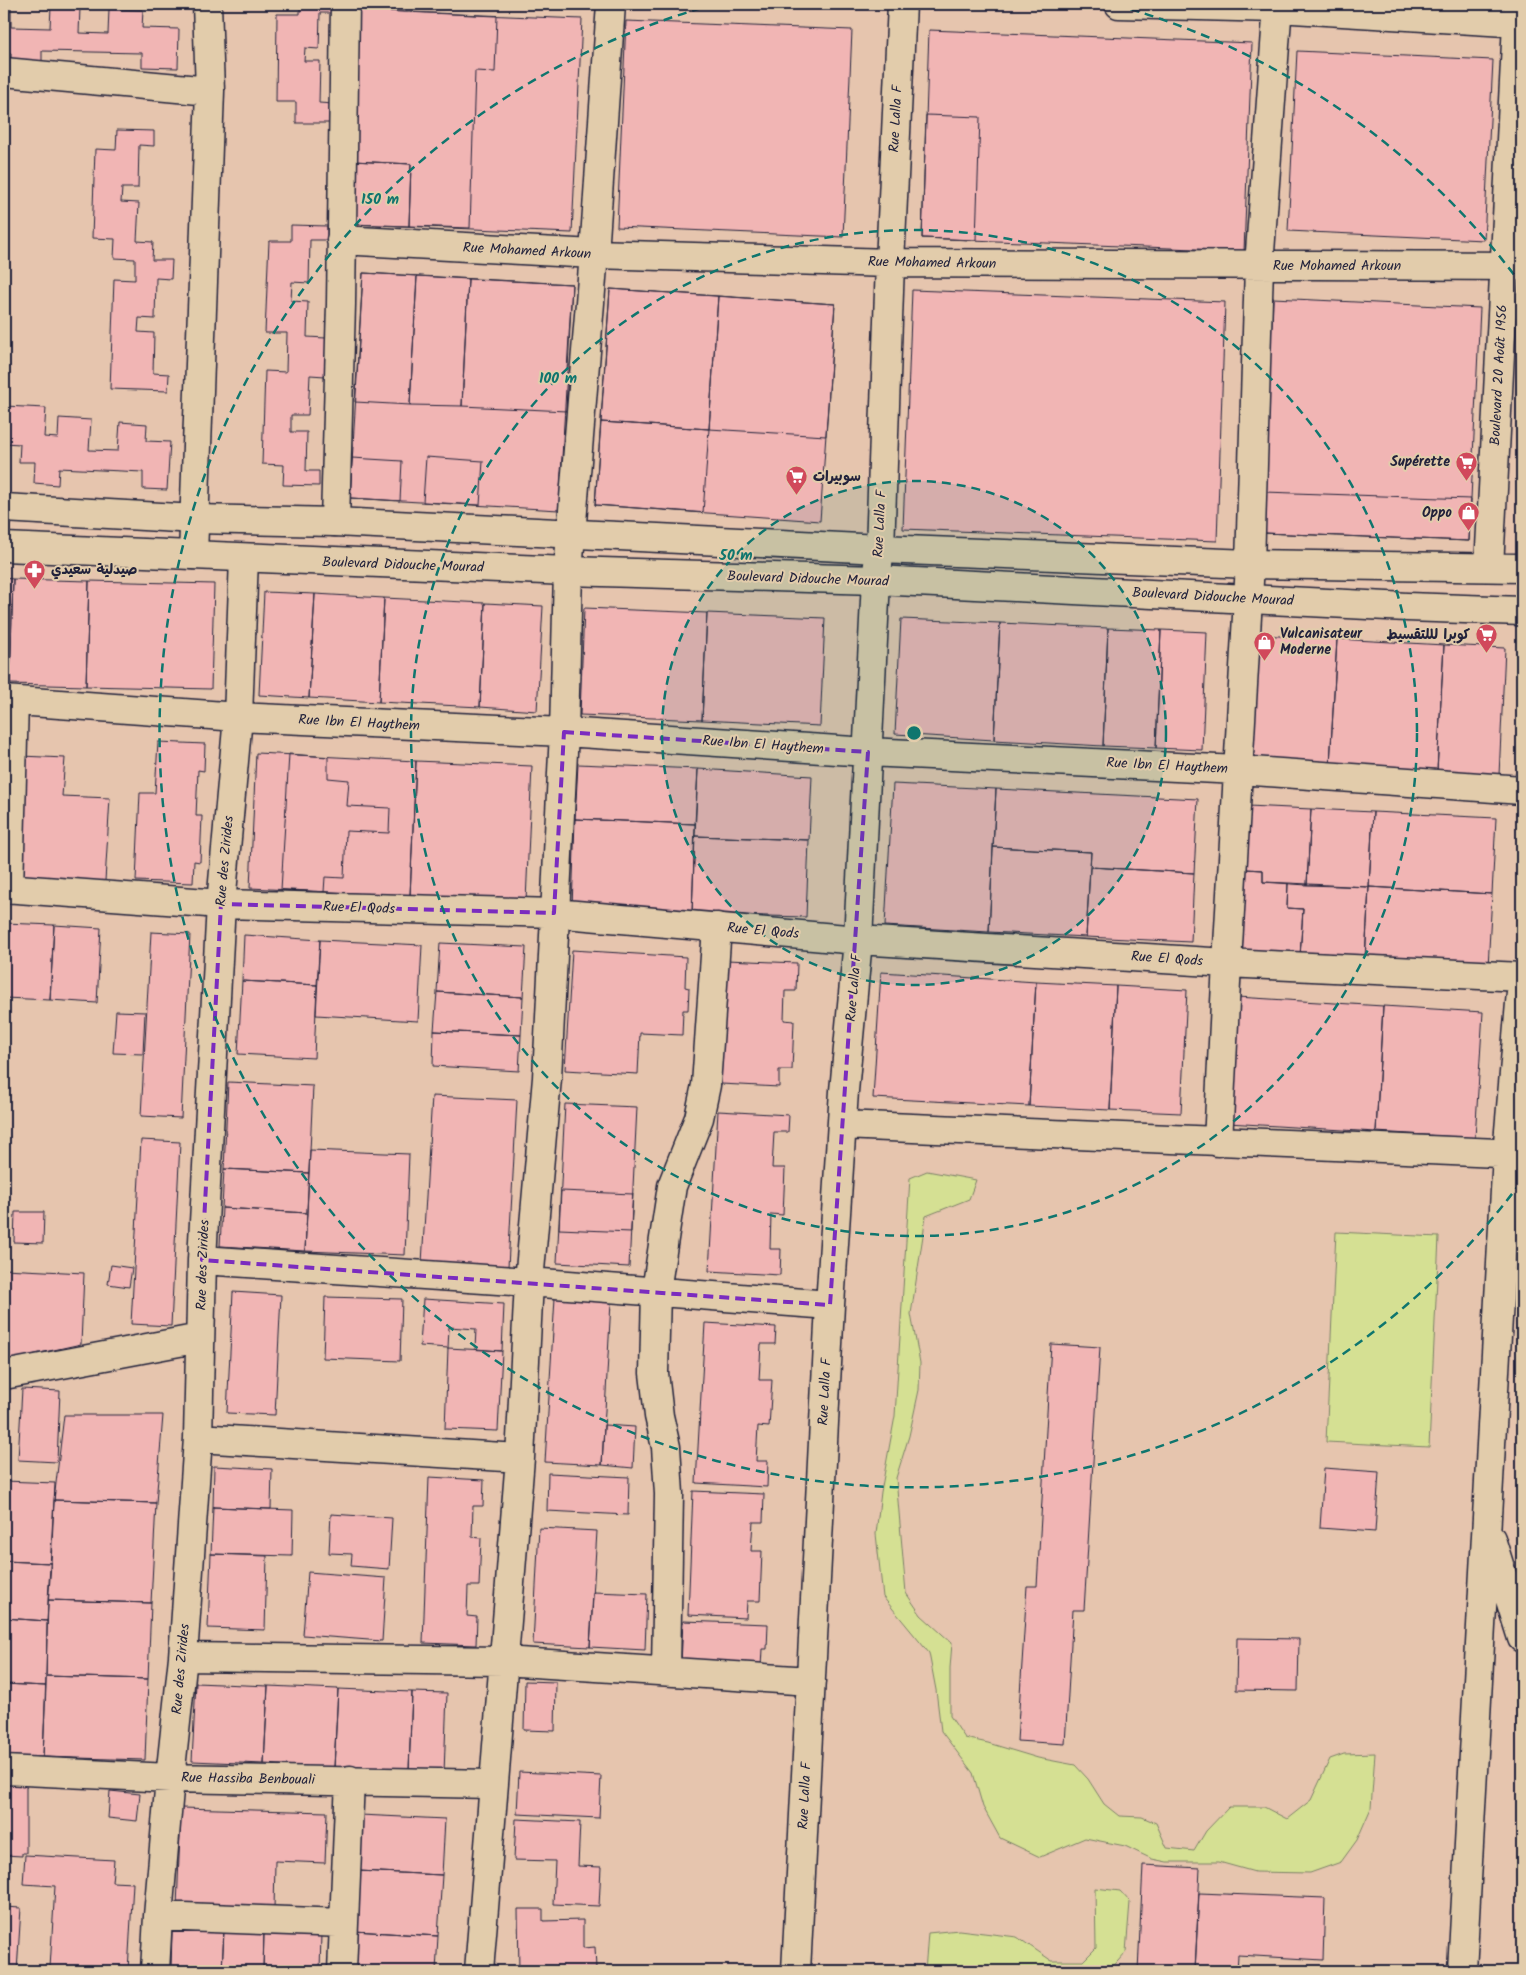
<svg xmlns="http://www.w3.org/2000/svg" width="1526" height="1975" font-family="Kalam,'Playpen Sans Arabic',sans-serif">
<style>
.green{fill:#d5e093;stroke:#7c8167}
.building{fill:#f1b5b4;stroke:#22223b}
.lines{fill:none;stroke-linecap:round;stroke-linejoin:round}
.street-casing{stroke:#22223b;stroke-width:31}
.secondary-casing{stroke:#22223b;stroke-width:31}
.street{stroke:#e2ccab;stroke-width:28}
.secondary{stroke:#e2ccab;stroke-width:28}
.marked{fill:none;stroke:#7b2cbf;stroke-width:4;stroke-dasharray:10 6;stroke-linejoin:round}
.ring{fill:none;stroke:#0f766e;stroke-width:2.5;stroke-dasharray:9 6}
.labels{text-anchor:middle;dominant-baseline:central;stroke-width:4;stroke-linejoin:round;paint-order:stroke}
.street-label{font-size:14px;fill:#22223b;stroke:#e2ccab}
.poi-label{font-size:14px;font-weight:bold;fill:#22223b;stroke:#e2ccab;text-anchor:end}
.centre{fill:#0f766e;stroke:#e2ccab;stroke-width:2.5}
.ring-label{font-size:15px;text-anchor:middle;font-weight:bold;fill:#0f766e;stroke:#e2ccab;stroke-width:4;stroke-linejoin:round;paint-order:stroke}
</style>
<rect width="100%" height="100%" fill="#e6c5ae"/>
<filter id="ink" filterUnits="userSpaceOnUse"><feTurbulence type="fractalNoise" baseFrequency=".02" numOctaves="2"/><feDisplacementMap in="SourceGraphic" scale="10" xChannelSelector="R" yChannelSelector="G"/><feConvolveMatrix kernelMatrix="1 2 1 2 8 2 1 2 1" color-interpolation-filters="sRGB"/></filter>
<g filter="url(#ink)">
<path class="green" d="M927 1171 976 1180 969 1199 926 1216 911 1314 920 1363 919 1390 909 1436 896 1478 906 1593 921 1615 952 1643 950 1668V1716L965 1738 988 1743 1038 1758 1075 1765 1088 1779 1104 1804 1119 1816 1142 1817 1156 1823 1167 1848 1194 1851 1206 1831 1229 1807H1264L1287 1819 1311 1800 1330 1759 1344 1754 1375 1753 1371 1808 1357 1840 1341 1862 1310 1873 1255 1872 1219 1862H1167L1152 1859 1125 1846 1085 1838 1040 1857 1000 1838 983 1807 973 1773 941 1731 936 1690 929 1653 883 1597 876 1534 881 1492 895 1416 910 1178Z
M1336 1232 1439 1237 1429 1447 1326 1442Z
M1095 1888 1120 1891 1130 1902 1126 1952 1109 1971H925L928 1933 959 1930 1017 1937 1052 1961H1083L1096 1948Z"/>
<path class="building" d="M300 4H337V13H320L319 49 305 48 304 61H320L319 103 333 104 332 123H296V102H276L277 14H300Z
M51 7 80 8 79 33 108 34 109 9 143 10 142 28 179 29 178 68 142 67V53L42 51V67L11 66V53H4V8H11V27L50 28Z
M359 10 582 19 572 233 351 224Z
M359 10 497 16 495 72 475 71 470 228 409 226 411 164 353 161Z
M626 21 852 30 843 237 617 227Z
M929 30 1252 43 1244 251 922 238Z
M1297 51 1493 60 1484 240 1288 231Z
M926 115 980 117 976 240 922 238Z
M117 130 154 131V146L139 145 138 188H122L121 202 139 203 137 241 153 242 152 260H172L171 279 156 278 155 319 139 318 138 332 154 333 153 373 169 374 168 391 110 389 114 279 135 280V259L114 258 115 239 92 238 95 149 116 150Z
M353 161 411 164 409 226 351 224Z
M291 225 327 226V240H310L309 283 292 282 291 301 308 302 307 337 326 338 325 376 310 375 308 415H291V432H307L306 471H319V486L283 485 284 465 262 464 265 371 286 372 287 333H265L269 241H291Z
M363 273 572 284 559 510 350 498Z
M363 273 417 276 410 405 355 402Z
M417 276 468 279 462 406 410 405Z
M468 279 572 284 566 411 462 406Z
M610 289 835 304 820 521 595 505Z
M610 289 718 296 709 429 601 422Z
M912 290 1225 302 1217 541 903 529Z
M718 296 835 304 826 436 709 429Z
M1273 298 1480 308 1469 541 1263 533Z
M4 406 46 408 44 437 58 438 59 418 91 420 89 450 118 451 120 422 147 424 146 441 170 442 167 490 143 489V472L59 468 58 485 34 483 35 462H19L20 444 4 443Z
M601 422 709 429 703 513 595 505Z
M426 457 483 461 480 505 423 502Z
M352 458 402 461 400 501 350 498Z
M1264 492 1471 499 1469 541 1263 533Z
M4 578 13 579 10 684 4 683Z
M13 579 89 581 86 686 10 684Z
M89 581 214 584 211 689 86 686Z
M264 592 315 594 309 698 259 695Z
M315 594 384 598 379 702 309 698Z
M384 598 485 603 480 707 379 702Z
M485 603 543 606 537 711 480 707Z
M584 608 707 613 702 720 580 715Z
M707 613 825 618 820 726 702 720Z
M901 619 1000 623 994 740 895 734Z
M1000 623 1108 628 1103 746 994 740Z
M1108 628 1161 630 1156 748 1103 746Z
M1161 630 1207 632 1202 750 1156 748Z
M1259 635 1337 639 1330 765 1251 760Z
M1337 639 1444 645 1437 771 1330 765Z
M1444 645 1505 648 1499 775 1437 771Z
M158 742 205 744 204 771 198 770 196 816H202L200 862 194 861 193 883 136 881 140 793H155Z
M256 753 416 761 410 896 250 888Z
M289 754 328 757V778L349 780 347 806 390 808 389 833 346 831 344 878 325 877 324 892 281 890Z
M21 756 65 758 62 796 110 798 105 881 14 876Z
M416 761 532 766 526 901 410 896Z
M578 764 698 769 695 824 575 819Z
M698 769 812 776 809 840 695 836Z
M893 784 996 789 989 932 885 926Z
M996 789 1198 799 1194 873 1090 867 1091 852 993 847Z
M1248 806 1311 809 1307 885 1263 882V870L1246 869Z
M1311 809 1373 812 1369 887 1307 885Z
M1373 812 1496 818 1492 894 1369 887Z
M575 819 695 824 692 914 572 909Z
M695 836 809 840 806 917 692 914Z
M993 847 1091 852 1086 937 989 932Z
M1090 867 1194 873 1191 942 1086 937Z
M1246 869 1263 870V882L1288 883 1287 908 1303 909 1300 957 1241 954Z
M1288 883 1369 887 1365 960 1300 957 1303 909 1287 908Z
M1369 887 1492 894 1488 967 1365 960Z
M4 923 54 925 50 1000 4 998Z
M54 925 101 928 97 1003 50 1000Z
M151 932 190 934 181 1118 141 1116Z
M244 935 320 940 317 985 242 981Z
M320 940 422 945 418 1021 316 1015Z
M440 943 526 947 523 997 437 992Z
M572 950 686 957 685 987 689 988 688 1010H683L682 1035 640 1033 638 1074 565 1070Z
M726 960 797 963 796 991H785L784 1020 794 1021 792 1070H779V1087L721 1084Z
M881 972 1036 982 1029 1106 873 1098Z
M242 981 317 985 314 1058 238 1054Z
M1036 982 1116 986 1110 1110 1029 1106Z
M1116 986 1187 990 1181 1113 1110 1110Z
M437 992 523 997 521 1035 434 1031Z
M1237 997 1383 1006 1376 1132 1228 1123Z
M1383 1006 1483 1012 1475 1138 1376 1132Z
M116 1011 145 1012 143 1054 113 1053Z
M434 1031 521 1035 519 1071 433 1066Z
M228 1082 313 1086 309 1173 224 1169Z
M432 1096 517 1100 508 1267 422 1263Z
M565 1104 637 1107 629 1267 557 1263Z
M718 1111 789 1115 788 1132H774L772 1168H785L783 1215 771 1214 770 1249H781L780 1275 709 1271Z
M141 1140 180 1142 171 1326 131 1324Z
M310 1150 409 1154 405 1255 305 1251Z
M224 1169 309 1173 307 1213 222 1208Z
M561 1191 633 1194 631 1232 559 1229Z
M222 1208 307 1213 305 1251 220 1246Z
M15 1212H44L43 1243 14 1242Z
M111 1265 132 1268 129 1287 108 1284Z
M4 1269 84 1273 81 1344 4 1361Z
M233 1292 281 1295 275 1415 227 1413Z
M325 1297 402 1299 400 1361 323 1358Z
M555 1298 611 1302 602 1465 545 1462Z
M423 1299 504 1304 502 1351 475 1349 476 1329 449 1327 448 1348 420 1346Z
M705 1323 776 1327 775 1344H761L759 1380H772L769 1427 758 1426 756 1461H768L767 1487 696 1483Z
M1051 1344 1100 1347 1084 1610H1073L1065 1744 1017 1741 1027 1586H1037Z
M448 1348 502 1351 498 1431 445 1429Z
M22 1389 60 1391 57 1462 18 1460Z
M64 1415H163L156 1503 54 1500Z
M604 1425 635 1427 633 1468 602 1465Z
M214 1466 272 1469 271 1509 213 1507Z
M1324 1468 1379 1472 1375 1532 1320 1528Z
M548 1473 629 1477 628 1515 547 1511Z
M429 1477 484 1480 483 1506H473L472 1537 481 1538 479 1586H468L467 1616 477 1617 476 1645 423 1643Z
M4 1481 55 1483 51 1563 4 1561Z
M693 1491 764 1494 763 1522H753L751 1551H762L760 1601H747L746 1618 688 1615Z
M54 1500 156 1503 151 1603 48 1600Z
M213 1507 293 1510 292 1556 211 1554Z
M331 1514 392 1518 389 1569 351 1566 352 1554 329 1553Z
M539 1528 597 1531 590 1647 533 1644Z
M211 1554 267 1556 265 1630 208 1628Z
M4 1561 51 1563 47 1621 4 1618Z
M308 1572 386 1578 382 1641 303 1635Z
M593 1592 647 1594 645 1650 590 1647Z
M48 1600 151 1603 148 1679 46 1676Z
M4 1618 47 1621 46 1686 4 1684Z
M683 1621 768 1624 767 1649H762L761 1667 681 1664Z
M1237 1638 1299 1639 1298 1691 1236 1690Z
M46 1676 148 1679 145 1760 43 1757Z
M525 1681 556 1682 555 1731 524 1730Z
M196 1683 268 1686 264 1764 192 1761Z
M4 1684 46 1686 43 1757 4 1756Z
M268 1686 338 1689 334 1768 264 1764Z
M338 1689 412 1692 409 1771 334 1768Z
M412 1692 447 1693 444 1773 409 1771Z
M519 1772 601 1776 599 1818 517 1814Z
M4 1783H26V1853H22V1856L4 1855Z
M110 1791 140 1794 137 1821 108 1818Z
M181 1808 327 1812 325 1863 275 1861 274 1910 177 1907Z
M360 1815 445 1819 442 1875 358 1871Z
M516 1819 580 1822 578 1866 601 1867 599 1906 553 1904 555 1861 514 1860Z
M25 1855 114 1860 112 1882 133 1883 128 1971H85L50 1968 55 1886 23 1884Z
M1143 1865 1200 1868 1195 1971H1138Z
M358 1871 442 1875 438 1936 354 1931Z
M1199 1893 1325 1898 1323 1960 1238 1955 1237 1971H1195Z
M4 1907 21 1908 17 1971H4Z
M518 1909H543V1921L583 1920V1948L595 1947 596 1969 519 1971Z
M172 1929 224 1930 222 1971H171Z
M224 1930 264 1931 263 1971H222Z
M264 1931 321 1933 320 1971H263Z
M354 1931 438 1936 436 1971H353Z"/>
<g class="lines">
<defs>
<path id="street" d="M1119 4 1277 8 1522 23
M4 72 210 91
M341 240 594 254 890 263 1522 266
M335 522 341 304 345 4
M193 555 210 91 207 4
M4 700 238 717 564 732 868 752 1238 770 1522 790
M4 888 221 904 554 913 858 940 1227 963 1522 977
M9 889 14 701
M842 1125 1522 1154
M1218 1142 1227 963 1250 564 1259 266 1278 4
M202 1260 529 1282 830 1305
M4 1375 200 1338
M198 1438 520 1458
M1491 1539 1522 1638
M183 1657 503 1661 811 1681
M666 1671 669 1494 666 1447 659 1416 654 1373 656 1291 672 1186 699 1118 706 1085 717 927
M4 1770 170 1778 493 1784
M158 1916 344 1923
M155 1971 158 1916 170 1778 183 1657 198 1438 202 1260 221 904 238 717 244 558
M342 1971 350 1780
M479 1971 520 1458 529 1282 547 1078 564 732 568 571 594 254 611 4
M796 1971 830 1305 844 1091 858 940 876 580 880 549 890 263 902 4
M1462 1971 1507 1154 1522 980"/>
<path id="secondary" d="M4 508 196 519 335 522 880 549 1250 564 1522 568
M4 547 568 571 876 580 1407 607 1522 611
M1489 567 1518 4"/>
</defs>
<use href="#street" class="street-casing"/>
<use href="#secondary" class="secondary-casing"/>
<use href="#street" class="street"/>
<use href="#secondary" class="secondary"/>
</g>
</g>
<path class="marked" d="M564 732 868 752 830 1305 202 1260 221 904 554 913Z"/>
<circle cx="914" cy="733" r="252" fill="#0f766e" fill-opacity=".12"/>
<g class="ring">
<circle cx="914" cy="733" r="252"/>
<circle cx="914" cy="733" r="503"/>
<path d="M1521 1182A755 755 0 1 1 712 5M1116 5A755 755 0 0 1 1521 284"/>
</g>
<defs>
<symbol id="supermarket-pin" viewBox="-11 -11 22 30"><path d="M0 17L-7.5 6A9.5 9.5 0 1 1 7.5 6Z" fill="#d1495b" stroke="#e2ccab"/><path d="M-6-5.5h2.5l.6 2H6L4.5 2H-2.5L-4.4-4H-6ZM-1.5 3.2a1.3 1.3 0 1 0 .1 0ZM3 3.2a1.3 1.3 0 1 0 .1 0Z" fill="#fff"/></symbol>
<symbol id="shop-pin" viewBox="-11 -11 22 30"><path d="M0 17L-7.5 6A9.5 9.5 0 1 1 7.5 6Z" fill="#d1495b" stroke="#e2ccab"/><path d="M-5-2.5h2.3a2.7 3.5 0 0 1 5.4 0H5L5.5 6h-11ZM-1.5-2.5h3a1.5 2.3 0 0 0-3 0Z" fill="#fff"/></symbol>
<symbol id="pharmacy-pin" viewBox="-11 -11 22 30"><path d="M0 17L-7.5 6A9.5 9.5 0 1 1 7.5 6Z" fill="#d1495b" stroke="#e2ccab"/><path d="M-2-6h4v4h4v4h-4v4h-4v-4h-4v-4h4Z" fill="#fff"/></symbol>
</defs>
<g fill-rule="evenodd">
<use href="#supermarket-pin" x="1454" y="450" width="25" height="34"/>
<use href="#supermarket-pin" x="784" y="464" width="25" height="34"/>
<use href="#shop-pin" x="1456" y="500" width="25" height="34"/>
<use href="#pharmacy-pin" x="22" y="558" width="25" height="34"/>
<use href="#supermarket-pin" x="1474" y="622" width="25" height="34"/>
<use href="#shop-pin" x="1252" y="630" width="25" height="34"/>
</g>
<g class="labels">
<g class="street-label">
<text transform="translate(896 119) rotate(-87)">Rue Lalla F</text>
<text transform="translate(527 251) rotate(3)">Rue Mohamed Arkoun</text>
<text transform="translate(932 263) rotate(1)">Rue Mohamed Arkoun</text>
<text x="1337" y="266">Rue Mohamed Arkoun</text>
<text transform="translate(1499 375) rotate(-87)">Boulevard 20 Août 1956</text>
<text transform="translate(880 524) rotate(-87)">Rue Lalla F</text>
<text transform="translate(403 565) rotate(2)">Boulevard Didouche Mourad</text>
<text transform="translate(808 579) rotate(2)">Boulevard Didouche Mourad</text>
<text transform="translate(1213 597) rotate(3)">Boulevard Didouche Mourad</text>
<text transform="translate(359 723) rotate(3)">Rue Ibn El Haythem</text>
<text transform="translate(763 745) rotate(4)">Rue Ibn El Haythem</text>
<text transform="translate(1167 766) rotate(3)">Rue Ibn El Haythem</text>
<text transform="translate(225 861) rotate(-85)">Rue des Zirides</text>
<text transform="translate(359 908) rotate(2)">Rue El Qods</text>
<text transform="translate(763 931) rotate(5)">Rue El Qods</text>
<text transform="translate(1167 959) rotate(4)">Rue El Qods</text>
<text transform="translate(854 988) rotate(-85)">Rue Lalla F</text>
<text transform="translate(203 1265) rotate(-88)">Rue des Zirides</text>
<text transform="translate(825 1392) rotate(-87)">Rue Lalla F</text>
<text transform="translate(181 1669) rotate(-85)">Rue des Zirides</text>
<text transform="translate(248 1779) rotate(1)">Rue Hassiba Benbouali</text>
<text transform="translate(805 1796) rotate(-87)">Rue Lalla F</text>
</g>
<g class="poi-label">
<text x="1450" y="462">Supérette</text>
<text x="813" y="477" text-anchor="start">سوبيرات</text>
<text x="1452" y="513">Oppo</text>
<text x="51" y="570" text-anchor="start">صيدلية سعيدي</text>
<text x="1280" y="634" text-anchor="start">Vulcanisateur<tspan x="1280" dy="16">Moderne</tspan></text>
<text x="1470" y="635">كوبرا لللتقسيط</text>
</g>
</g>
<circle cx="914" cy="733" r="8" class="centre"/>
<g class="ring-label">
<text x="380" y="204">150 m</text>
<text x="558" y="383">100 m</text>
<text x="736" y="560">50 m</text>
</g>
<rect width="1526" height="1975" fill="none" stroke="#e2ccab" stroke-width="20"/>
<rect x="10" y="10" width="1506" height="1955" fill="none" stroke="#22223b" stroke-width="2" filter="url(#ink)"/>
</svg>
